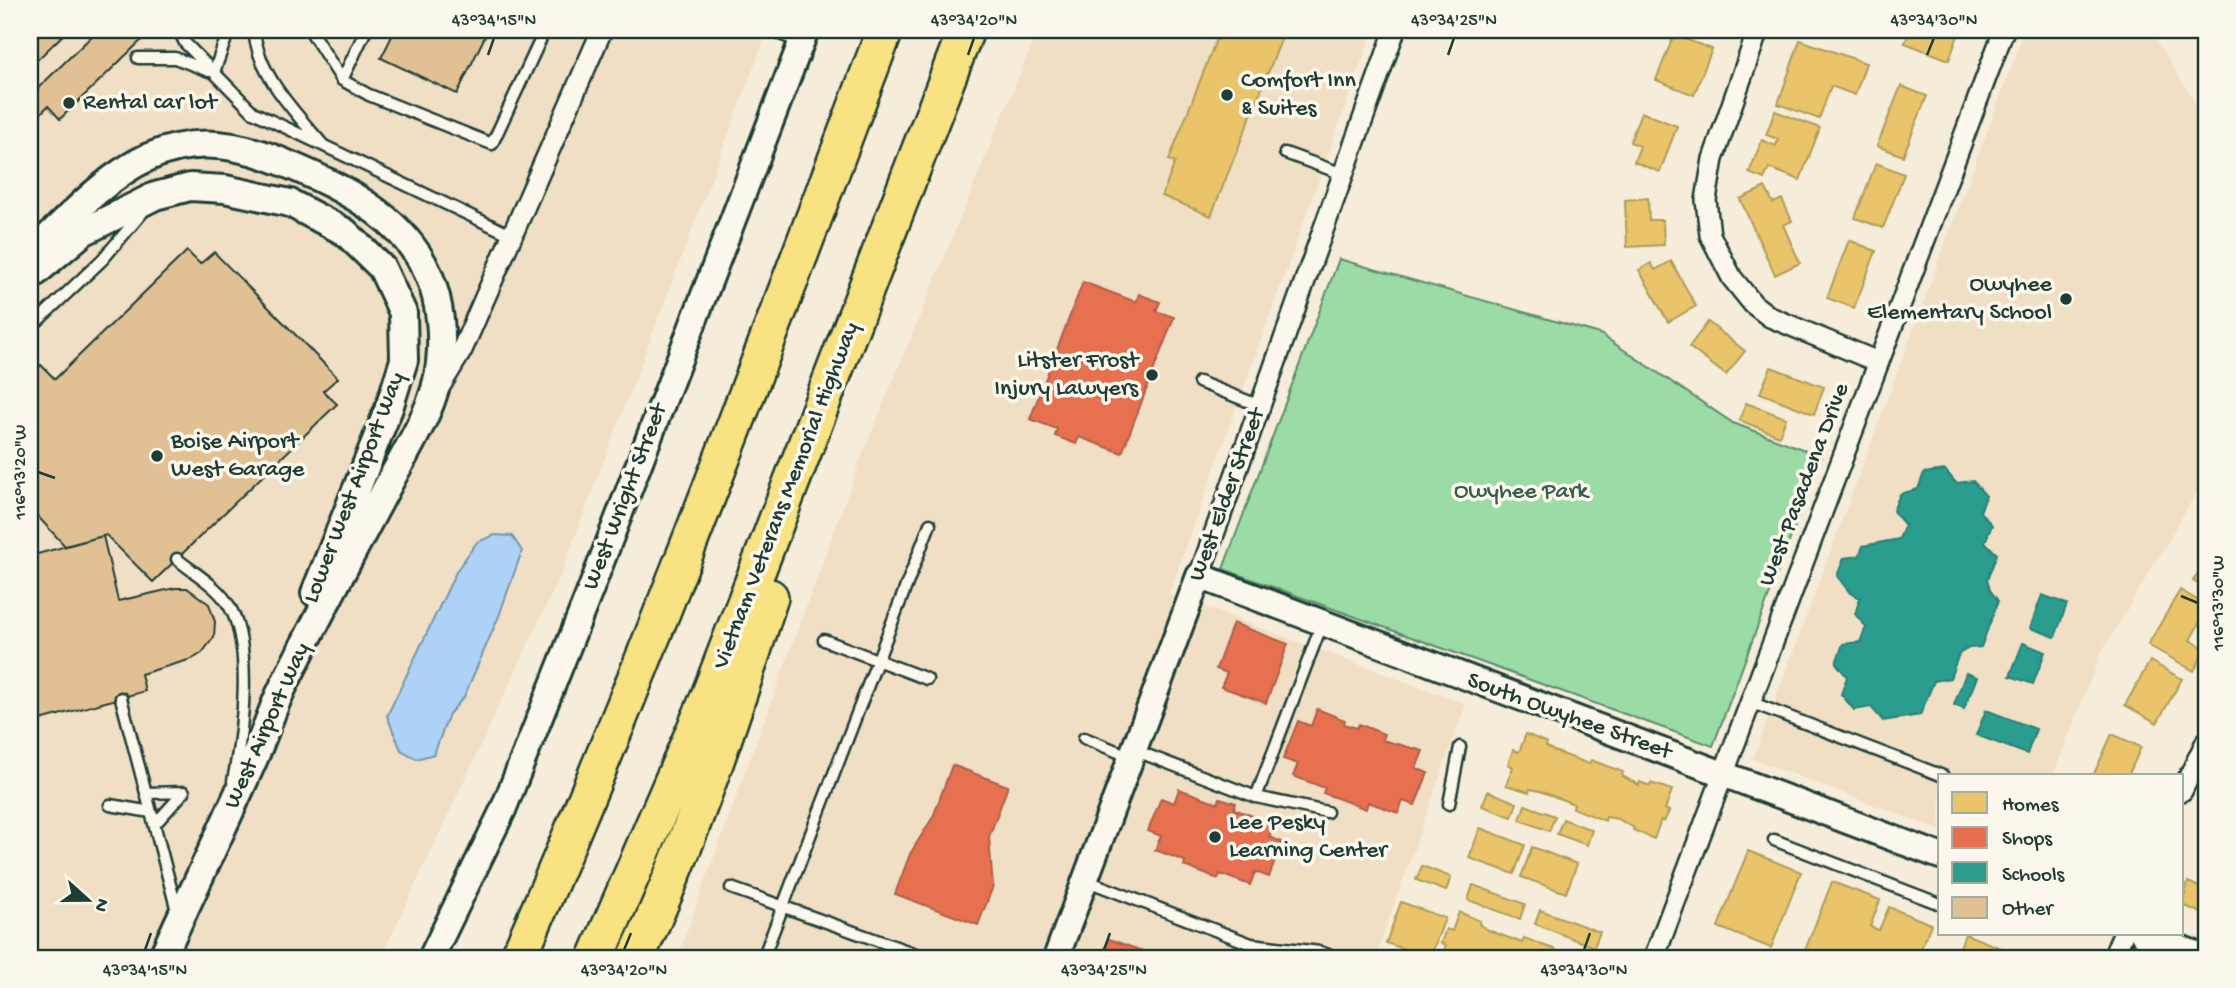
<svg xmlns="http://www.w3.org/2000/svg" width="2236" height="988" font-family="'Gochi Hand',sans-serif">
<style>
.built{fill:#f0dfc5}
.green{fill:#9adba6;stroke:#5c8c6d;stroke-width:2}
.water{fill:#aed2f7;stroke:#7596a9;stroke-width:2}
.homes{fill:#e9c46a;stroke:#ac9c5a;stroke-width:2}
.shops{fill:#e76f51;stroke:#ab6048;stroke-width:2}
.schools{fill:#2a9d8f;stroke:#278074;stroke-width:2}
.building{fill:#e1c194;stroke:#1f3d34;stroke-width:2}
.lines{fill:none;stroke-linecap:round;stroke-linejoin:round}
.service-casing{stroke:#1f3d34;stroke-width:15}
.minor-casing{stroke:#1f3d34;stroke-width:24}
.tertiary-casing{stroke:#1f3d34;stroke-width:30}
.secondary-casing{stroke:#1f3d34;stroke-width:32}
.motorway-casing{stroke:#1f3d34;stroke-width:40}
.service{stroke:#fbf7ec;stroke-width:10}
.minor{stroke:#fbf7ec;stroke-width:19}
.tertiary{stroke:#fbf7ec;stroke-width:24}
.secondary{stroke:#fbf7ec;stroke-width:26}
.motorway{stroke:#f8e281;stroke-width:35}
.ticks{fill:none;stroke:#1f3d34;stroke-width:2.5}
.poi-dot{fill:#1f3d34;stroke:#fbf7ec;stroke-width:2.5}
.labels{text-anchor:middle;dominant-baseline:central;stroke-width:7;stroke-linejoin:round;paint-order:stroke}
.poi-label{font-size:24px;fill:#1f3d34;stroke:#fbf7ec;text-anchor:start}
.street-label{font-size:24px;fill:#1f3d34;stroke:#fbf7ec}
.park-label{font-size:24px;fill:#385d4b;stroke:#fbf7ec}
.neatline{fill:none;stroke:#1f3d34;stroke-width:2.5}
.ticks-label{font-size:18px;text-anchor:middle;fill:#1f3d34}
</style>
<rect width="100%" height="100%" fill="#f6ecda"/>
<filter id="ink" filterUnits="userSpaceOnUse"><feTurbulence type="fractalNoise" baseFrequency=".0143" numOctaves="2"/><feDisplacementMap in="SourceGraphic" scale="14" xChannelSelector="R" yChannelSelector="G"/><feConvolveMatrix kernelMatrix="1 2 1 2 8 2 1 2 1" color-interpolation-filters="sRGB"/></filter>
<g filter="url(#ink)">
<path class="built" d="M30 30H768L561 574 381 958H30Z
M1038 30H1373L1169 594 1466 704 1375 958H677L861 458Z
M2025 30H2150L2206 120V477L2100 655 2053 776H1940V830L1753 759Z"/>
<path class="green" d="M1339 259 1600 334 1733 423 1821 456 1713 746 1223 569Z"/>
<path class="water" d="M495 535 512 536 522 551 499 616 464 697 449 714 434 754 417 759 401 750 387 716 457 570 477 542Z"/>
<path class="homes" d="M1220 30H1285L1211 216 1162 196 1175 162 1169 160Z
M1910 30H1960L1949 60 1905 43Z
M1674 35 1712 49 1694 95 1656 80Z
M1800 40 1866 63 1855 95 1831 86 1819 119 1778 104Z
M1901 86 1927 96 1903 156 1877 146Z
M1775 111 1820 128 1800 180 1769 168 1764 179 1749 173 1762 140 1776 146 1778 139 1766 135Z
M1641 112 1677 126 1660 172 1634 162 1640 146 1630 142Z
M1876 163 1904 174 1883 228 1855 218Z
M1765 187 1773 203 1782 199 1792 221 1783 225 1800 263 1775 275 1740 199Z
M1648 198 1649 220H1663L1664 245 1627 247 1625 200Z
M1849 240 1876 251 1854 308 1827 298Z
M1671 261 1696 306 1668 322 1639 270 1651 263 1655 270Z
M1708 322 1745 351 1726 375 1689 347Z
M1771 367 1824 387 1814 414 1760 393Z
M1746 403 1786 418 1779 436 1739 420Z
M2206 560V589L2193 581Z
M2180 590 2206 605V611L2190 640 2206 649 2194 671 2148 645Z
M2150 661 2182 679 2157 723 2125 705Z
M1526 734 1547 743 1546 746 1554 751 1589 764 1591 760 1623 772 1622 776 1639 785 1640 782 1650 786 1651 783 1672 790 1665 809 1669 811 1664 822 1661 820 1654 839 1633 830 1634 828 1618 819 1606 817 1605 821 1573 808 1574 804 1540 791 1530 789 1529 792 1506 785 1513 767 1508 764 1513 750 1519 752Z
M2112 734 2141 747 2128 776H2093Z
M1488 791 1517 803 1512 817 1482 806Z
M1525 805 1555 816 1549 831 1520 820Z
M1563 819 1592 830 1587 845 1557 834Z
M1480 828 1525 845 1514 874 1469 858Z
M1532 847 1577 864 1566 893 1521 877Z
M1748 851 1801 872 1771 948 1718 927Z
M1422 866 1451 877 1446 891 1416 880Z
M1832 882 1880 900 1870 927 1879 930 1889 907 1931 924 1920 951 1927 953 1925 958H1802Z
M2188 882 2206 890V915L2182 905Z
M1473 885 1525 904 1520 919 1468 900Z
M1401 902 1445 918 1430 958 1386 943Z
M1540 910 1600 932 1594 947 1535 924Z
M1459 912 1480 921 1479 924 1488 930 1522 943 1524 938 1556 950 1555 955 1565 958H1441L1446 945 1441 943 1446 929 1452 931Z
M1965 934 2016 954 2014 958H1956Z"/>
<path class="shops" d="M1083 282 1136 302 1139 294 1160 302 1156 311 1174 317 1122 453 1079 437 1076 444 1055 436 1057 429 1030 419Z
M1233 623 1288 644 1266 703 1221 687 1227 673 1216 669Z
M1317 709 1345 720 1344 724 1357 728 1359 724 1384 734 1382 740 1423 751 1416 768 1428 773 1415 805 1403 801 1398 813 1368 802 1366 809 1323 793 1325 788 1293 776 1298 764 1283 759 1298 721 1311 726Z
M952 765 1008 786 989 837 993 886 978 925 895 894 910 854 933 817Z
M1179 789 1218 803 1220 798 1236 803 1234 809 1274 824 1269 837 1282 842 1269 877 1255 872 1250 885 1220 874 1218 879 1184 866 1185 861 1155 850 1161 836 1148 831 1161 798 1174 803Z
M1109 939 1161 958H1101Z"/>
<path class="schools" d="M1945 470 1956 483 1973 481 1986 496 1980 512 1992 525 1985 542 1997 554 1987 580 1990 590 1998 601 1981 647 1969 648 1959 654 1950 678 1934 681 1920 715 1883 721 1871 707 1854 710 1841 694 1847 677 1836 663 1843 644 1860 642 1866 627 1855 614 1860 598 1850 593 1837 576 1844 558 1859 556 1863 546 1899 539 1905 525 1893 511 1900 494 1918 489 1924 473Z
M2042 595 2067 604 2055 637 2030 628Z
M2023 643 2045 652 2033 684 2010 676Z
M1966 673 1977 677 1964 709 1954 705Z
M1986 710 2036 729 2027 754 1976 735Z"/>
<path class="building" d="M30 30H68L30 67Z
M98 30H152L60 119 48 106 36 118 30 111V96Z
M395 30H488L457 94 381 58Z
M187 251 200 264 214 252 338 378 323 391 337 404 153 582 106 535 65 546 30 508V376L41 365 55 379Z
M103 536 118 601 175 588H187L209 604 215 622 214 637 202 653 192 659 141 674 145 691 30 723V556Z"/>
<g class="lines">
<defs>
<path id="service" d="M179 30 185 43 253 112 511 235
M254 30C258 76 295 112 323 145
M310 30 342 80 369 95 492 144 545 30
M138 58H175L209 71
M214 72 229 30
M342 80 366 30
M1285 153 1343 174
M30 328 103 259 142 213
M1199 382 1260 406
M177 559C193 572 215 585 226 601 255 641 242 735 233 781
M824 640 927 679
M121 698 177 911
M1750 702 1943 776
M1084 738 1131 757
M1134 750 1256 797 1327 812
M147 793 184 792
M1256 797 1322 624
M1449 804 1460 747
M110 805 151 812
M155 824 184 792
M1774 840 1940 904
M1085 880 1251 944 1320 952 1337 958
M731 888 927 958
M763 958 930 524"/>
<path id="minor" d="M782 30 803 38
M1758 30 1713 159 1706 200 1710 235 1732 278 1753 304 1770 317 1878 362
M439 388 462 350 602 30
M1199 576 1395 30
M2182 791 2206 742
M1654 958 2004 30
M2113 958 2123 934"/>
<path id="tertiary" d="M2143 934 2206 958
M431 958 503 810 590 591 806 30
M1056 958 1199 576 1940 856"/>
<path id="secondary" d="M30 255C107 180 162 112 280 161 345 188 418 222 436 297 444 330 443 370 431 401 420 431 401 460 386 489 351 555 316 620 283 687 272 709 265 733 255 756 225 824 193 890 162 958
M30 277 83 232 155 196 190 187 225 189 290 203 345 232 382 268 403 313 404 360 389 408 315 593"/>
<path id="motorway" d="M518 958C652 653 767 341 885 30
M596 958 707 701 966 30
M636 958C690 842 732 719 770 597"/>
</defs>
<use href="#service" class="service-casing"/>
<use href="#minor" class="minor-casing"/>
<use href="#tertiary" class="tertiary-casing"/>
<use href="#secondary" class="secondary-casing"/>
<use href="#motorway" class="motorway-casing"/>
<use href="#service" class="service"/>
<use href="#minor" class="minor"/>
<use href="#tertiary" class="tertiary"/>
<use href="#secondary" class="secondary"/>
<use href="#motorway" class="motorway"/>
</g>
</g>
<path class="ticks" d="M488 55 494 38M968 55 974 38M1448 55 1454 38M1927 55 1934 38M38 472 55 478M2181 596 2198 603M145 950 151 933M624 950 631 933M1104 950 1110 933M1584 950 1590 933"/>
<g class="poi-dot">
<circle cx="1227" cy="95" r="7"/>
<circle cx="69" cy="103" r="7"/>
<circle cx="2066" cy="299" r="7"/>
<circle cx="1152" cy="375" r="7"/>
<circle cx="157" cy="456" r="7"/>
<circle cx="1215" cy="837" r="7"/>
</g>
<g class="labels">
<g class="poi-label">
<text x="1241" y="81">Comfort Inn<tspan x="1241" dy="28">&amp; Suites</tspan></text>
<text x="83" y="103">Rental car lot</text>
<text x="2052" y="285" text-anchor="end">Owyhee<tspan x="2052" dy="28">Elementary School</tspan></text>
<text x="1138" y="361" text-anchor="end">Litster Frost<tspan x="1138" dy="28">Injury Lawyers</tspan></text>
<text x="171" y="442">Boise Airport<tspan x="171" dy="28">West Garage</tspan></text>
<text x="1229" y="823">Lee Pesky<tspan x="1229" dy="28">Learning Center</tspan></text>
</g>
<g class="street-label">
<text transform="translate(1805 485) rotate(-69)">West Pasadena Drive</text>
<text transform="translate(355 488) rotate(-69)">Lower West Airport Way</text>
<text transform="translate(1228 495) rotate(-70)">West Elder Street</text>
<text transform="translate(787 496) rotate(-69)">Vietnam Veterans Memorial Highway</text>
<text transform="translate(626 497) rotate(-69)">West Wright Street</text>
<text transform="translate(1569 717) rotate(20)">South Owyhee Street</text>
<text transform="translate(268 726) rotate(-66)">West Airport Way</text>
</g>
<g class="park-label">
<text x="1521" y="492">Owyhee Park</text>
</g>
</g>
<rect width="2236" height="988" fill="none" stroke="#fbf7ec" stroke-width="77"/>
<rect x="1938" y="774" width="245" height="161" fill="#fbf7ec" stroke="#a3ada2" stroke-width="2"/>
<rect x="1952" y="792" width="35" height="21" fill="#e9c46a" stroke="#a3ada2" stroke-width="2"/>
<text x="2002" y="810" font-size="21" fill="#1f3d34">Homes</text>
<rect x="1952" y="827" width="35" height="21" fill="#e76f51" stroke="#a3ada2" stroke-width="2"/>
<text x="2002" y="844" font-size="21" fill="#1f3d34">Shops</text>
<rect x="1952" y="862" width="35" height="21" fill="#2a9d8f" stroke="#a3ada2" stroke-width="2"/>
<text x="2002" y="880" font-size="21" fill="#1f3d34">Schools</text>
<rect x="1952" y="897" width="35" height="21" fill="#e1c194" stroke="#a3ada2" stroke-width="2"/>
<text x="2002" y="914" font-size="21" fill="#1f3d34">Other</text>
<g transform="translate(88 900) rotate(111)" stroke="#fbf7ec" stroke-width="5" paint-order="stroke">
<path d="M0-5L12 26L0 18L-12 26Z" fill="#1f3d34"/>
<text y="-10" font-size="19" font-weight="bold" text-anchor="middle" fill="#1f3d34">N</text>
</g>
<rect x="38" y="38" width="2160" height="912" class="neatline"/>
<g class="ticks-label">
<text x="494" y="25">43°34'15"N</text>
<text x="974" y="25">43°34'20"N</text>
<text x="1454" y="25">43°34'25"N</text>
<text x="1934" y="25">43°34'30"N</text>
<text transform="translate(19 472) rotate(-90)" y="6">116°13'20"W</text>
<text transform="translate(2217 603) rotate(-90)" y="6">116°13'30"W</text>
<text x="145" y="975">43°34'15"N</text>
<text x="624" y="975">43°34'20"N</text>
<text x="1104" y="975">43°34'25"N</text>
<text x="1584" y="975">43°34'30"N</text>
</g>
</svg>
